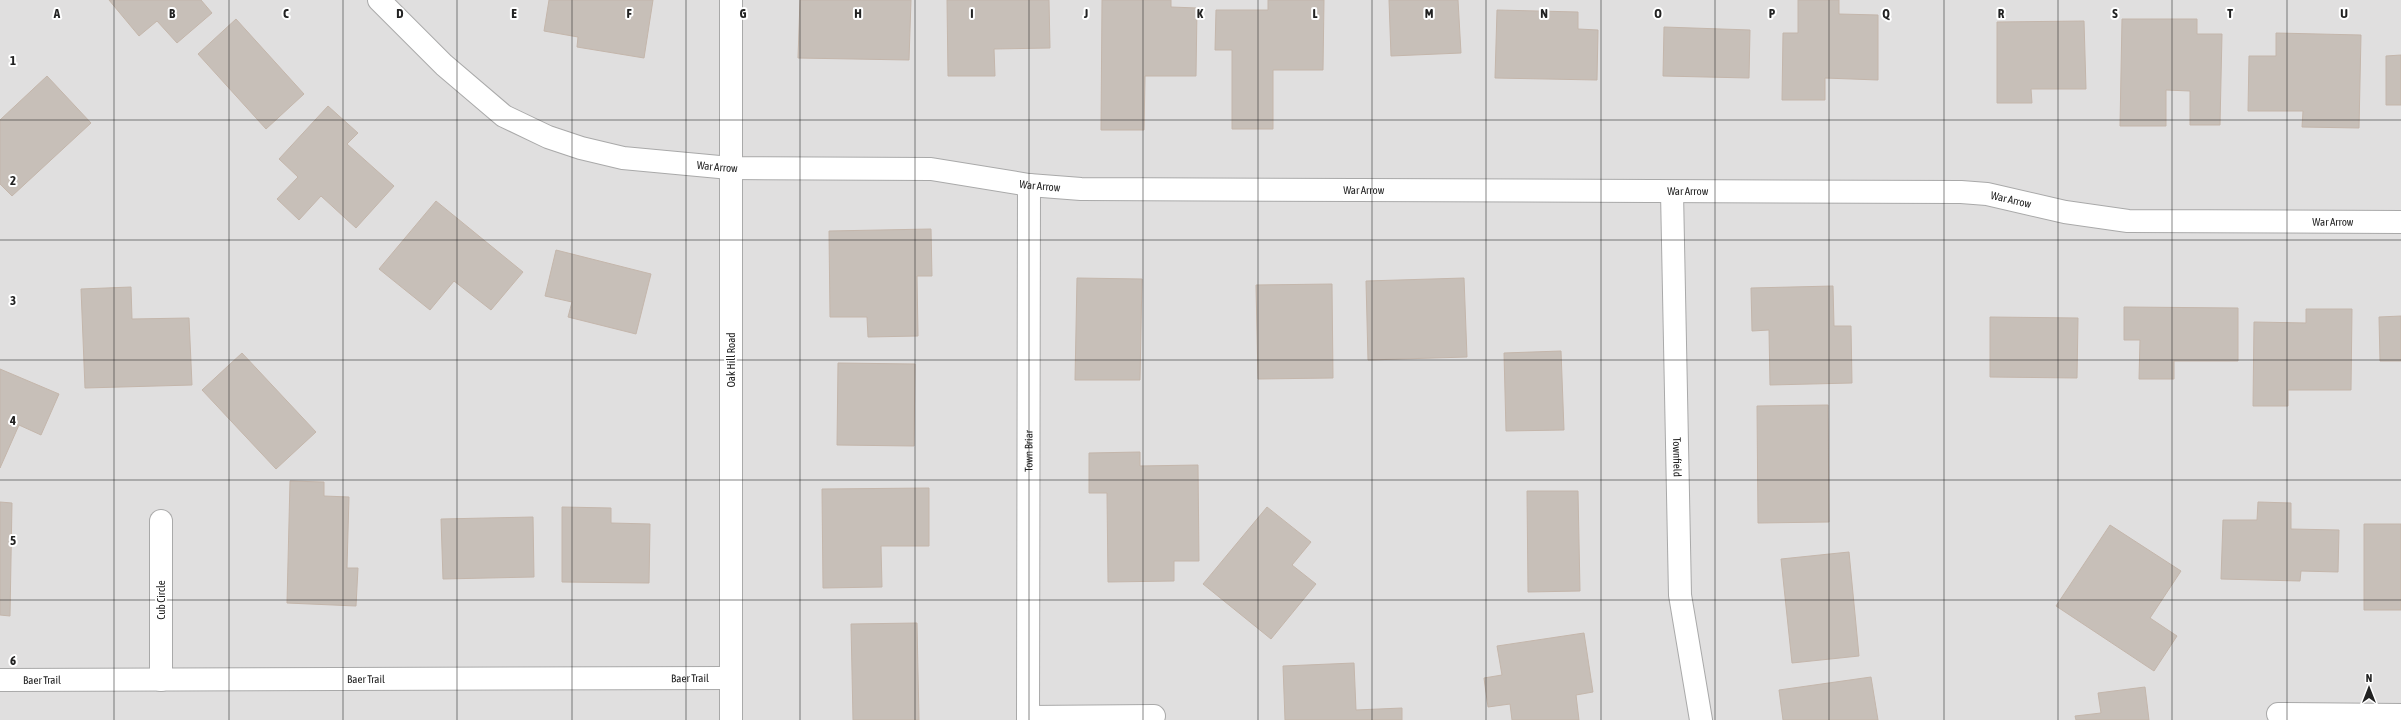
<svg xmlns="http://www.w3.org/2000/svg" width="2401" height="720" font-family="'Asap Condensed',sans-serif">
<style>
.residential{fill:#e0dfdf}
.building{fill:#c7bfb8;stroke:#c4b6ab}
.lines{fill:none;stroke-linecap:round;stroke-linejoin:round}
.minor-casing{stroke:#a9a9a9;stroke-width:24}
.minor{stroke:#fff;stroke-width:22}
.grid{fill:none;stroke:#222;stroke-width:1;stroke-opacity:0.55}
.labels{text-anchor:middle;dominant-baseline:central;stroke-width:4;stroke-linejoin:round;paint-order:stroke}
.street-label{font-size:11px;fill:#222;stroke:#fff}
.grid-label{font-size:13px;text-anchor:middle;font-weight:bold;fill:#222;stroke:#fff;stroke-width:4;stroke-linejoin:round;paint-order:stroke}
</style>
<rect width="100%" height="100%" fill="#f2efe9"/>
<path class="residential" d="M0 0H2401V720H0Z"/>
<path class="building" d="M109 0H201L212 13 177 43 157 21 139 36Z
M549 0H653L644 58 577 47 578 37 544 31Z
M800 0H911L909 60 798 58Z
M947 0H1049L1050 48 994 49 995 76H948Z
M1102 0H1171V7L1197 8 1196 76H1145L1144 130H1101Z
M1268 0H1324L1323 70H1273V129H1232V50H1215L1216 10H1268Z
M1389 0H1458L1461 53 1391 56Z
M1798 0H1839V14L1878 15V80L1825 78V100H1782L1783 33H1798Z
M1497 10 1578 12V29L1598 30 1597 80 1495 78Z
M236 19 304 94 266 129 198 54Z
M2122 19H2197V34H2222L2220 125H2190V91L2166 90V126H2120Z
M2084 21 2086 89H2031L2032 103H1997V22Z
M1664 27 1750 30 1749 78 1663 76Z
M2276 33 2361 35 2359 128 2302 127 2303 111H2248L2249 56H2276Z
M2401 55V105H2386V56Z
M47 76 91 123 12 196 0 184V120Z
M328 106 358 133 347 144 394 186 356 228 321 196 299 220 277 199 298 177 279 159Z
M436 201 523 272 491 310 454 281 430 310 379 269Z
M931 229 932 276H917L918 336 868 337 867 317H830L829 231Z
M556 250 651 274 636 334 568 317 572 302 545 296Z
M1077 278 1142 279 1140 380H1075Z
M1464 278 1467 357 1368 360 1366 281Z
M1332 284 1333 378 1258 379 1256 285Z
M1833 286 1834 326H1851L1852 383 1770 385 1769 330 1752 331 1751 288Z
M131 287 132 319 189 318 192 385 85 388 81 289Z
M2124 307 2238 308V361H2174V379H2139L2140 340H2124Z
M2306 309H2352L2351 390H2288V406H2253L2254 322 2306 323Z
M2401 316V361H2380L2379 317Z
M1990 317 2078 318 2077 378 1990 377Z
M1561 351 1564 430 1506 431 1504 353Z
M242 353 316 432 276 469 202 390Z
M838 363 915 364 914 446 837 445Z
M0 369 59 394 41 435 19 425 0 468Z
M1828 405 1829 522 1758 523 1757 406Z
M1140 452V466L1198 465 1199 561H1174V581L1108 582 1107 493H1089V453Z
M290 481 324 482V496L349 497 347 568H358L356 606 287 603Z
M929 488V546H881L882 587 823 588 822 489Z
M1527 491H1578L1580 591 1528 592Z
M0 502 12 503 10 616 0 615Z
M2258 502 2291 503V529L2339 530 2338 572 2301 571 2300 581 2221 579 2223 520H2257Z
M562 507 611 508V523L650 524 649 583 562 582Z
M1267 507 1311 542 1292 565 1316 584 1271 639 1203 584Z
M533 517 534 577 443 579 441 519Z
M2364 524H2401V610H2364Z
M2110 525 2181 571 2150 618 2177 636 2154 671 2056 606Z
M1849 552 1859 656 1792 663 1781 559Z
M917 623 919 720H853L851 624Z
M1584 633 1593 692 1576 695 1579 720H1512L1510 704 1488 707 1484 678 1502 675 1497 646Z
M1354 663 1356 710 1402 708V720H1285L1283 666Z
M1871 677 1878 720H1783L1779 690Z
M2145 687 2149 720H2076L2075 716 2101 713 2098 693Z"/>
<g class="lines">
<defs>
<g id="minor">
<path id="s1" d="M379 0 444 65 504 116 548 137 581 148 623 158 730 168 931 169 1029 185 1081 189 1961 192 1987 194 2065 212 2128 221 2401 222"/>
<path d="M731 0V720"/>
<path id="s2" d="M1672 192 1680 595 1701 720"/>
<path d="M161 521V680"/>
<path id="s3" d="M0 680 731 678"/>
<path d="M2278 714 2401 715"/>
<path d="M1028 717 1154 716"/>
<path id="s4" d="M1028 720 1029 185"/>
</g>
</defs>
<use href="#minor" class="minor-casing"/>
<use href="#minor" class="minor"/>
</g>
<path class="grid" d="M114 0V720M229 0V720M343 0V720M457 0V720M572 0V720M686 0V720M800 0V720M915 0V720M1029 0V720M1143 0V720M1258 0V720M1372 0V720M1486 0V720M1601 0V720M1715 0V720M1829 0V720M1944 0V720M2058 0V720M2172 0V720M2287 0V720M0 120H2401M0 240H2401M0 360H2401M0 480H2401M0 600H2401"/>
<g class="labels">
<g class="street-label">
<text stroke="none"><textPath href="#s1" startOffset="392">War Arrow</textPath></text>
<text stroke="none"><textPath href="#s1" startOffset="716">War Arrow</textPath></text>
<text stroke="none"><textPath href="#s1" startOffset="1040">War Arrow</textPath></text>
<text stroke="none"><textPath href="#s1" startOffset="1364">War Arrow</textPath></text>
<text stroke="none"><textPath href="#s1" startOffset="1688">War Arrow</textPath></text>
<text stroke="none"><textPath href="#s1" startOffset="2012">War Arrow</textPath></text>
<text transform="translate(731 360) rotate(-90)">Oak Hill Road</text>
<text stroke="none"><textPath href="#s4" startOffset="269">Town Briar</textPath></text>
<text stroke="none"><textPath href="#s2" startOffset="265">Townfield</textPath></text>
<text transform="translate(161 600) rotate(-90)">Cub Circle</text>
<text stroke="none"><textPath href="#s3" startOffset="690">Baer Trail</textPath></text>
<text stroke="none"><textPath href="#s3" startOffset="366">Baer Trail</textPath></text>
<text stroke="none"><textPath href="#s3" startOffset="42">Baer Trail</textPath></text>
</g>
</g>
<g class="grid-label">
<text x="57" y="18">A</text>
<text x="172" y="18">B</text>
<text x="286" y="18">C</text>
<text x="400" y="18">D</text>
<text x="514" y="18">E</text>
<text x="629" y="18">F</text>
<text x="743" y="18">G</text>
<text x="858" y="18">H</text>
<text x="972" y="18">I</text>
<text x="1086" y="18">J</text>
<text x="1200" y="18">K</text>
<text x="1315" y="18">L</text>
<text x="1429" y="18">M</text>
<text x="1544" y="18">N</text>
<text x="1658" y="18">O</text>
<text x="1772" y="18">P</text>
<text x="1886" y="18">Q</text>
<text x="2001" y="18">R</text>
<text x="2115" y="18">S</text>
<text x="2230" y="18">T</text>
<text x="2344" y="18">U</text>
<text x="13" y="65">1</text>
<text x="13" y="185">2</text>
<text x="13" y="305">3</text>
<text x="13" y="425">4</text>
<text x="13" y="545">5</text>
<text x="13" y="665">6</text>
</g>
<g transform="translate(2369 688)" stroke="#ffffff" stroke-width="3" paint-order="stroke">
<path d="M0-3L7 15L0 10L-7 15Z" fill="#222222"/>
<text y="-6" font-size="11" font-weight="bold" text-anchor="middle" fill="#222222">N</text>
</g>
</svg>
